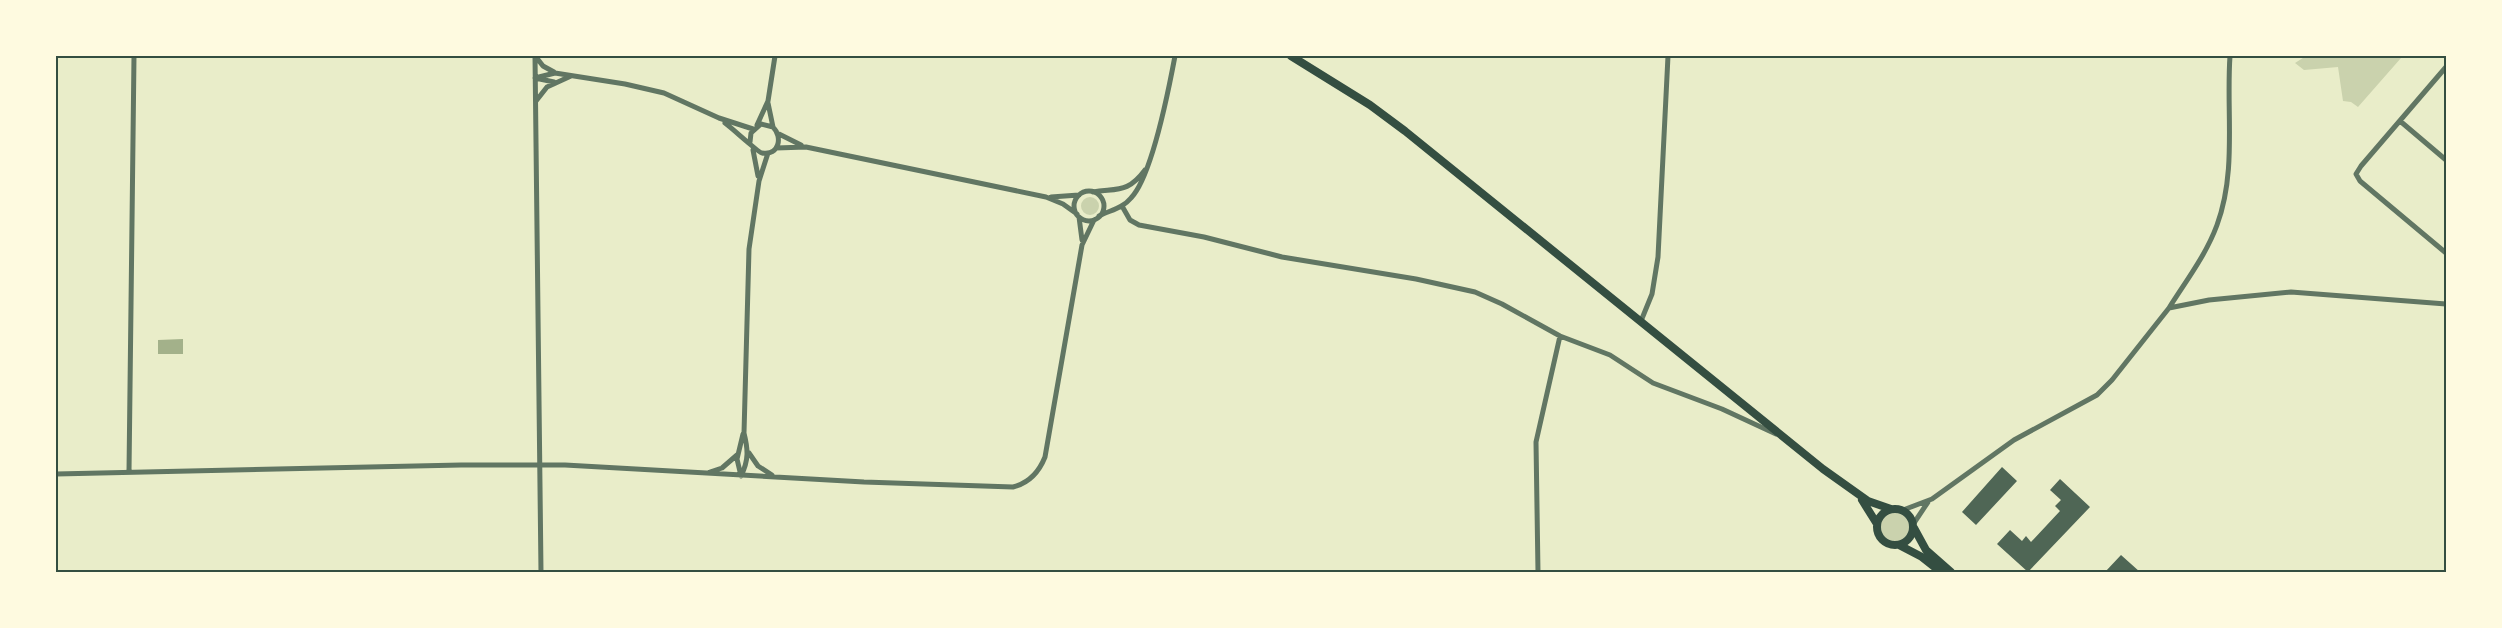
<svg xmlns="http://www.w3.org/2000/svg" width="2502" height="628" font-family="Poppins,sans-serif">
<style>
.green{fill:#cad2ad}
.water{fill:#a3b18a}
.building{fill:#4f6655}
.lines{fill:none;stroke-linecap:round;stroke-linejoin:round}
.minor{stroke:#617663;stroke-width:5}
.secondary{stroke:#344e41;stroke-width:8}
.neatline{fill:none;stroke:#344e41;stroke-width:2}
</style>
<rect width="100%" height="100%" fill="#e9edc9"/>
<path class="green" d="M2306 56H2399L2401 58 2358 107 2351 102 2343 101 2338 67 2304 70 2295 63Z
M1081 206a9 9 0 1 1 18 0a9 9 0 1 1-18 0Z
M1881 527a14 14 0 1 1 28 0a14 14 0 1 1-28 0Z"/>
<path class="water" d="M183 339V354H158V340Z"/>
<path class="building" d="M2002 467 2017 481 1976 525 1962 512Z
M2060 479 2090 507 2028 572 1997 544 2010 530 2022 541 2026 536 2031 542 2060 511 2055 506 2061 500 2050 490Z
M2121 555 2140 572H2105Z"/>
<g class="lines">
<path class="minor" d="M535 56 541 572
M536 57 543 66 554 72
M2446 67 2361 166 2356 174 2360 181 2446 253
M535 78 555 73 625 84 664 93 719 118 753 129
M535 78 554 82
M536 101 547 87 571 76
M768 103 773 127
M2400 121 2446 160
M725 123C732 128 759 153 762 153 779 156 783 137 773 127L761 124 751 133 750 142
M757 125 768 101 775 56
M779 134 801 145
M776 148 806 147 1046 197 1063 204 1077 214
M753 150 758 176
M1074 206a15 15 0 1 1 30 0a15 15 0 1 1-30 0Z
M1093 192C1118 188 1128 193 1145 170
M1051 197 1079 195
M1122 206 1130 220 1139 225 1204 237 1282 257 1416 279 1475 292 1502 304 1560 336 1610 355 1653 383 1722 409 1776 434
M1099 216C1110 210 1122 209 1131 198 1152 176 1169 88 1175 56
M1079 217 1082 240
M2169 308C2186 281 2206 255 2217 225 2237 171 2226 112 2230 56
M1641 321 1652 294 1658 257 1668 56
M749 453 758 466 772 475
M129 472 134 56
M710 472 722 468 737 455
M56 474 461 465H565L864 482 1013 487C1029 483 1039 472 1045 457L1082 245 1094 220
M741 476C749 460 748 449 744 433L749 249 759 181 768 153
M741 476 737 459 743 434
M1903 510 1932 499 2014 440 2097 395 2112 380 2169 308 2209 300 2291 292 2446 304
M1914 523 1928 502
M1538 572 1536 442 1560 336"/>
<path class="secondary" d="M1291 56 1370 105 1405 131 1823 469 1868 501 1891 509
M1862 500 1877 524
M1877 527a18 18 0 1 1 36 0a18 18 0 1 1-36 0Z
M1914 528 1926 550 1951 572
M1899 545 1922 557 1941 572"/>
</g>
<rect width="2502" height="628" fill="none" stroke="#fefae0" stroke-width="114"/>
<rect x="57" y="57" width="2388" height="514" class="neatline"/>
</svg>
